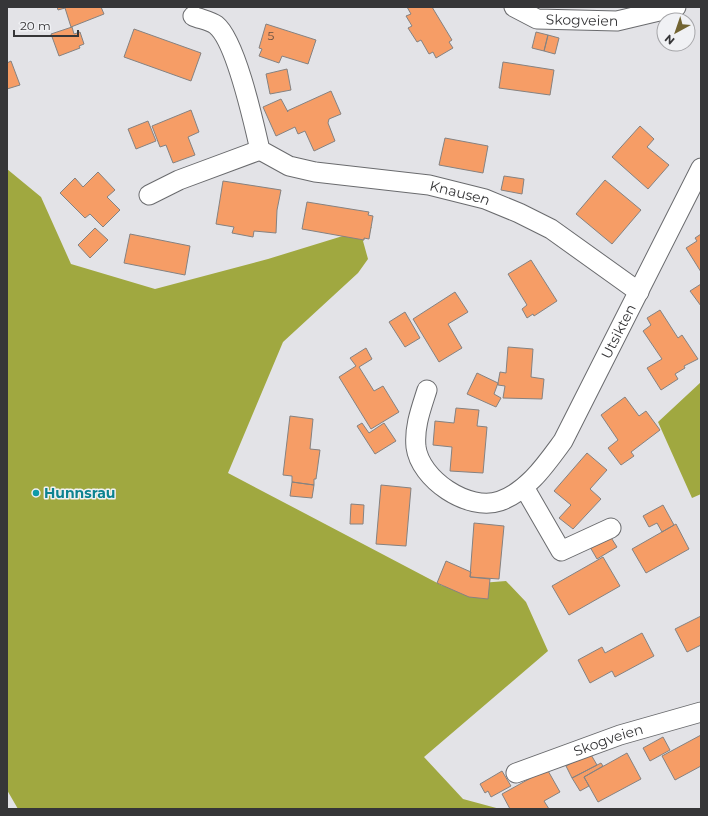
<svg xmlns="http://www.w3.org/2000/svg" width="708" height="816" font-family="Montserrat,sans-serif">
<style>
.forest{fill:#a0a840}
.building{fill:#f69d66;stroke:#858281}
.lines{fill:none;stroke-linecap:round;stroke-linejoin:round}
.street-casing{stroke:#6a6b6e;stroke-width:21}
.street{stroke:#fff;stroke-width:19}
.culture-dot{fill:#0f9aa8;stroke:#f0f1f4;stroke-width:1.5}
.labels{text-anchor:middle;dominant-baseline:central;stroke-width:3;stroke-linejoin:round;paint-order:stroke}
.number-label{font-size:12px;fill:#665044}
.street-label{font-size:14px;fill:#363638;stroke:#f0f1f4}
.culture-label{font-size:14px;font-weight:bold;fill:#0d838f;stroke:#f0f1f4;text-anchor:start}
</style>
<rect width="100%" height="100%" fill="#e3e3e7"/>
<path class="forest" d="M7 169 41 197 71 264 155 289 268 259 372 227 363 241 368 259 358 273 283 342 228 473 443 586 506 581 526 602 548 651 424 757 463 799 500 809H18L7 790Z
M701 382V494L692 498 658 422Z"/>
<path class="building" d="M57 7H101L104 14 71 27 65 8 58 10Z
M407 7H432L452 40 449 42 453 48 436 58 433 52 429 54 421 40 417 42 408 28 412 26 406 16 411 14Z
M266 24 316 40 308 64 282 56 279 63 259 56 262 49 259 48Z
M72 27 74 34 80 32 84 44 79 46 80 48 59 56 51 34Z
M134 29 201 53 191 81 124 57Z
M536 32 548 35 544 51 532 48Z
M548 35 559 38 555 54 544 51Z
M11 61 20 85 7 89V63Z
M503 62 554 70 550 95 499 88Z
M287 69 291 90 270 94 266 74Z
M331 91 341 114 329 119 328 123 335 141 314 151 305 131 298 134 295 127 276 136 263 107 281 99 288 112 287 111Z
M191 110 199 132 188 137 195 155 173 163 166 145 160 147 152 126Z
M148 121 156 141 136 149 128 129Z
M640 126 654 139 647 147 669 165 648 189 612 157Z
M445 138 488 146 483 173 439 165Z
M98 172 115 190 107 197 120 210 103 227 90 214 85 218 60 193 75 178 83 187Z
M504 176 524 179 522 194 501 190Z
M605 180 641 210 612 244 576 214Z
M223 181 281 190 277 210 276 233 254 231 253 237 232 233 234 227 216 224Z
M307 202 369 212 368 215 373 216 369 239 364 238V240L302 229Z
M95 228 108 240 90 258 78 245Z
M130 234 190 246 185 275 124 263Z
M701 234V272L686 248 697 241 695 238Z
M531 260 557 301 534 316 533 314 527 318 522 309 527 305 508 274Z
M701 284V306L690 291Z
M455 292 468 312 448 324 462 348 439 362 413 319Z
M660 310 678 338 682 335 698 359 684 366 685 368 675 374 678 379 661 390 647 368 662 359 643 331 651 325 647 318Z
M405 312 420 338 405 347 389 322Z
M508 347 533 349 531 377 544 379 542 399 503 398 505 386 498 385V383L500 372 506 373Z
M366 348 372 359 359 367 374 391 383 386 399 412 371 429 339 377 356 366 350 358Z
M477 373 498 383 494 394 501 398 496 407 467 394Z
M625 397 639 416 646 411 660 430 631 452 634 456 621 465 608 448 618 440 601 415Z
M456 408 479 410 477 426 487 427 483 473 450 471 452 447 433 445 435 421 454 423Z
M290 416 313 419 310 449 320 450 316 479H314V485L292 482V476L283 475Z
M362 423 369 433 384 423 396 441 375 454 357 426Z
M587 453 607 470 590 489 601 499 573 529 559 518 571 505 554 491Z
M292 482 314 485 312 498 290 496Z
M381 485 411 488 406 546 376 544Z
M351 504 364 505 363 524H350Z
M663 505 674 525 662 532 657 523 649 527 643 516Z
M474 523 504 526 499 579 470 577Z
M676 524 689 549 646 573 632 549Z
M610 536 617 547 597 559 590 547Z
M603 557 620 586 569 615 552 586Z
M446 561 471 572 470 577 490 579 488 599 469 597 437 583Z
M701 616V645L687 652 675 629Z
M642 633 654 656 615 677 612 671 590 683 578 660 602 647 605 653Z
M701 735V766L675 780 662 756Z
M663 737 670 750 650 761 643 748Z
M590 753 597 765 572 778 566 766Z
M627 753 641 779 598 802 584 777Z
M601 763 603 766 584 777 589 786 580 791 572 778Z
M547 769 560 792 544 801 549 809H510L502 794Z
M502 771 511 786 491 797 488 791 485 793 480 784Z"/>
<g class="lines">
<defs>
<g id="street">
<path id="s1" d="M514 7 537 19 617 21 676 7"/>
<path id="s2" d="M193 16C200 19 211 21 216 25 236 41 254 124 260 150L289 166 315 172 429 185 485 199 519 213 551 229 639 292"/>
<path d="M149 195 179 180 260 150"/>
<path id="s3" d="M427 390C421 409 414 427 416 447 420 479 468 512 500 501 528 491 546 464 563 441L701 168"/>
<path d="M524 487 561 551 611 528"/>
<path id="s4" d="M516 773 620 735 701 712"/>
</g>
</defs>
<use href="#street" class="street-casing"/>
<use href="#street" class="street"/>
</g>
<circle class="culture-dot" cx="36" cy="493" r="4"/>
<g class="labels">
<g class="number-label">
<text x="271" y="35">5</text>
</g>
<g class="street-label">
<text stroke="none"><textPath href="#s1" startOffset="71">Skogveien</textPath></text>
<text stroke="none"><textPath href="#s2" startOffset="365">Knausen</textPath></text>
<text stroke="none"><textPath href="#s3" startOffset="380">Utsikten</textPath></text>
<text stroke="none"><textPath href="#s4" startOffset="98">Skogveien</textPath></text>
</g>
<g class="culture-label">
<text x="44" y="493">Hunnsrau</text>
</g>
</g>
<rect width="708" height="816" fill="none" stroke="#363638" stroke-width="16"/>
<g transform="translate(676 32) rotate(220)"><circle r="19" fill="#f0f1f4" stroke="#a6a6a9"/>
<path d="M0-3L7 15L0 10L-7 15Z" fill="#726432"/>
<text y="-6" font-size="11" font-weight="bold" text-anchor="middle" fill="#363638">N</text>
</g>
<path d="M14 30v6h64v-6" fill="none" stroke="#363638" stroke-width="2"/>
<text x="20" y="30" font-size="12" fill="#363638" stroke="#f0f1f4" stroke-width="3" paint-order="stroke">20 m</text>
</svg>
